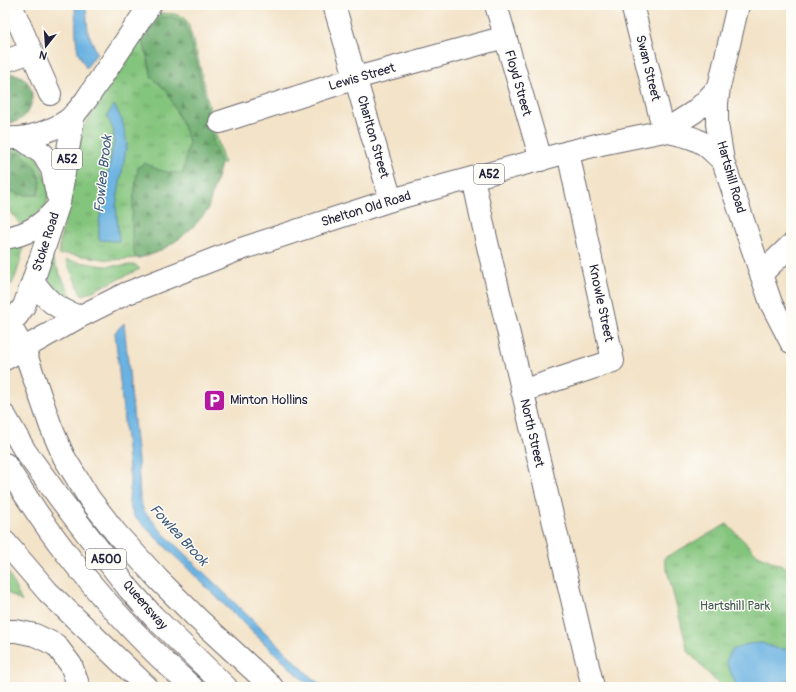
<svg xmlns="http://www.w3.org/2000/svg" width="796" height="692" font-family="Pangolin,sans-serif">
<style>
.grass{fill:url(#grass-tufts);stroke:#53745c}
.forest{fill:url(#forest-firs);stroke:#466654}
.water{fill:#6ab2e1;stroke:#466a8e}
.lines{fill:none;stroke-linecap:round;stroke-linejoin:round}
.minor-casing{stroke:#6b666c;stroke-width:24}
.major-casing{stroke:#6b666c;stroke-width:24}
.highway-casing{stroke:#6b666c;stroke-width:24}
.minor{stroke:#fff;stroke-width:22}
.major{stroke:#fff;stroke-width:22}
.highway{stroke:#fff;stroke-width:22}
.labels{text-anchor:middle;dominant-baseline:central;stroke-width:3;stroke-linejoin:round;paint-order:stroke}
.shield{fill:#fdfcf7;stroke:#646373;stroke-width:1}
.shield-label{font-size:12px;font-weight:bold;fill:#22223b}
.street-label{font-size:13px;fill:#22223b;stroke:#fdfcf7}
.poi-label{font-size:13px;fill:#22223b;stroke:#fdfcf7;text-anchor:start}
.park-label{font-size:13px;fill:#445b52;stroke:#fdfcf7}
.water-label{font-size:14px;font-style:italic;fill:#3f5c7d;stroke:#fdfcf7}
</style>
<defs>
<pattern id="grass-tufts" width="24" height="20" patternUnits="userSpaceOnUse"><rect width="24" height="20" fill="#84c57d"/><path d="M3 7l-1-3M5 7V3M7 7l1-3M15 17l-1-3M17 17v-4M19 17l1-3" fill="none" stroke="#6ca068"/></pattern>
<pattern id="forest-firs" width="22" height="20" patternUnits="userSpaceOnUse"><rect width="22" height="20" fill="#6baa6c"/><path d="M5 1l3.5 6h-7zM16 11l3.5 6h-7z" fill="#588a5a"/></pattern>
</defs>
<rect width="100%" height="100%" fill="#fdfcf7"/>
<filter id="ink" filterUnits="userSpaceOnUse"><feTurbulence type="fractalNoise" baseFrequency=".025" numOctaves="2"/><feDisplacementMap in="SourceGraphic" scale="8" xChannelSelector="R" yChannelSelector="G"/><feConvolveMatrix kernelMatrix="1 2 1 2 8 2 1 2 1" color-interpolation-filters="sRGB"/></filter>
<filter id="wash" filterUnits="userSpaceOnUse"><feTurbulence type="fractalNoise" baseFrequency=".012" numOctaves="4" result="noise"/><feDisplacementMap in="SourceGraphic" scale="16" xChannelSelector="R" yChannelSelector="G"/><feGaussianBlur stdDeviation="0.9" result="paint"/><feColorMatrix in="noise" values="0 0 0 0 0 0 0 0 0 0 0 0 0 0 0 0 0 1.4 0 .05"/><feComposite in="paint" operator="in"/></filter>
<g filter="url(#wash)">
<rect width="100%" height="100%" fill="#f3e3c8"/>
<path class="grass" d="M158 13 174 14 184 17 188 23 198 58 213 124 224 163 221 164 207 211 183 236 156 253 139 258 111 260 67 254 59 255 60 241 83 127Z
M5 147 26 149 38 158 50 191 46 206 21 226 5 203Z
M24 242C23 252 17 277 11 285 10 285 6 287 5 287V246Z
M51 256 74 302 66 303 45 280 46 271Z
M66 260 104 266 136 265 140 269 82 296Z
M727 524 758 555 791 570V687H721L688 651 664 558Z
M5 567 7 570 22 602 5 591Z"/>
<path class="forest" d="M160 17H171L185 22 197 64 214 145 221 164 207 211 195 225 183 236 170 245 156 253 139 258 135 256C128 230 134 194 138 167L145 163C158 171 168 173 183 173L189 142 183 126 167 91 152 78 143 41Z
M5 73C43 71 39 125 5 123Z
M5 152 22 153 35 167 41 182 38 195H24L5 190Z"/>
<path class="water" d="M75 5H86L88 32 97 53 86 68 78 52 76 38Z
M114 105 122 120 127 143 116 206 119 241 99 240V222L114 141V131L107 116Z
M124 323 138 460 140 500 144 511 164 534 312 678 324 687H311L305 682 240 620 134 516 129 504 130 479 115 332Z
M762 643 774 648 791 650V674L789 679 773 687H737L726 661 732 650 748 644Z"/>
</g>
<g filter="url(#ink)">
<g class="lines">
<defs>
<path id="minor" d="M11 5 50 94
M334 5 391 200
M496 5 541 160
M632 5 664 131
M5 61 31 52
M220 122 356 78 505 37
M5 138C27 140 58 130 74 115 78 110 82 105 86 100L150 5
M473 178 486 238 593 687
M761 274 791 245
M522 391 613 361 568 152
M5 631H16L35 635 56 645 71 665 79 687"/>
<path id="major" d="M738 5 719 87 717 103V124L723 161 761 274 771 303 791 342
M664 131C677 134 693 136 704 144 711 149 717 156 723 161
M21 138 43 154 52 169 57 194
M33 281C48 302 55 307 79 317
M5 323 17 316 24 306 33 281 59 203 74 114
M5 359 79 317 125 294 235 251 391 200 568 152 601 144 664 131 694 112 704 103 719 87"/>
<path id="highway" d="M5 238C27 235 42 225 56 209
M5 318 24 349 51 427 64 457 89 498 116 533 158 579 197 618 272 687
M5 416 25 451 61 500 129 589 153 616 226 687
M5 464C27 498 49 532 75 564 110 608 150 650 192 687
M5 542 48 592 147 687"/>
</defs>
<use href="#minor" class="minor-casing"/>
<use href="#major" class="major-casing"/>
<use href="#highway" class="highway-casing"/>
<use href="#minor" class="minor"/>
<use href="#major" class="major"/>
<use href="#highway" class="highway"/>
</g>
</g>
<defs>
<symbol id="parking-square" viewBox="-11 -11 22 22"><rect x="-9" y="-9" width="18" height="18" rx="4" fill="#b5179e" stroke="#fdfcf7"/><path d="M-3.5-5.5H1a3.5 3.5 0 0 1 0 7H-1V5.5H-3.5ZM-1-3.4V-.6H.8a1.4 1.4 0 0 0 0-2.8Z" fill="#fff"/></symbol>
</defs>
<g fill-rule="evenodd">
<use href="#parking-square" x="202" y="388" width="25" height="25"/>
</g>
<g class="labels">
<g class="shield">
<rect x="52" y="149" width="30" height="20" rx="3"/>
<rect x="474" y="164" width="30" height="20" rx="3"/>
<rect x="86" y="549" width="40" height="20" rx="3"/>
</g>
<g class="shield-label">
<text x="67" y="159">A52</text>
<text x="489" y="174">A52</text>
<text x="106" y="559">A500</text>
</g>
<g class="street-label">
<text transform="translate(648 68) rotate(76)">Swan Street</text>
<text transform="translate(362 77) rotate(-16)">Lewis Street</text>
<text transform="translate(518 83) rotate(74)">Floyd Street</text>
<text transform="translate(373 137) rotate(74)">Charlton Street</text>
<text transform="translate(731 177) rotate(74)">Hartshill Road</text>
<text transform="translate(366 209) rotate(-17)">Shelton Old Road</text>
<text transform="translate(46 242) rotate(-72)">Stoke Road</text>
<text transform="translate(601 303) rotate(78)">Knowle Street</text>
<text transform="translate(532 433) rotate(77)">North Street</text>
<text transform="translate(145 605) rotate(49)">Queensway</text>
</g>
<g class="poi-label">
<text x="230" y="400">Minton Hollins</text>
</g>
<g class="park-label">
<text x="735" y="606">Hartshill Park</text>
</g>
<g class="water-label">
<text transform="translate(103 174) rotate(-84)">Fowlea Brook</text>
<text transform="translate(179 535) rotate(47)">Fowlea Brook</text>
</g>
</g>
<rect width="796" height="692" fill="none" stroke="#fdfcf7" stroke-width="20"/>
<g transform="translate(46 46) rotate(197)" stroke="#fdfcf7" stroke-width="3" paint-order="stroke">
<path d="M0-3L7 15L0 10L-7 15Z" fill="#22223b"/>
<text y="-6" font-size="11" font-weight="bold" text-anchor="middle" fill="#22223b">N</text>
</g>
</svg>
